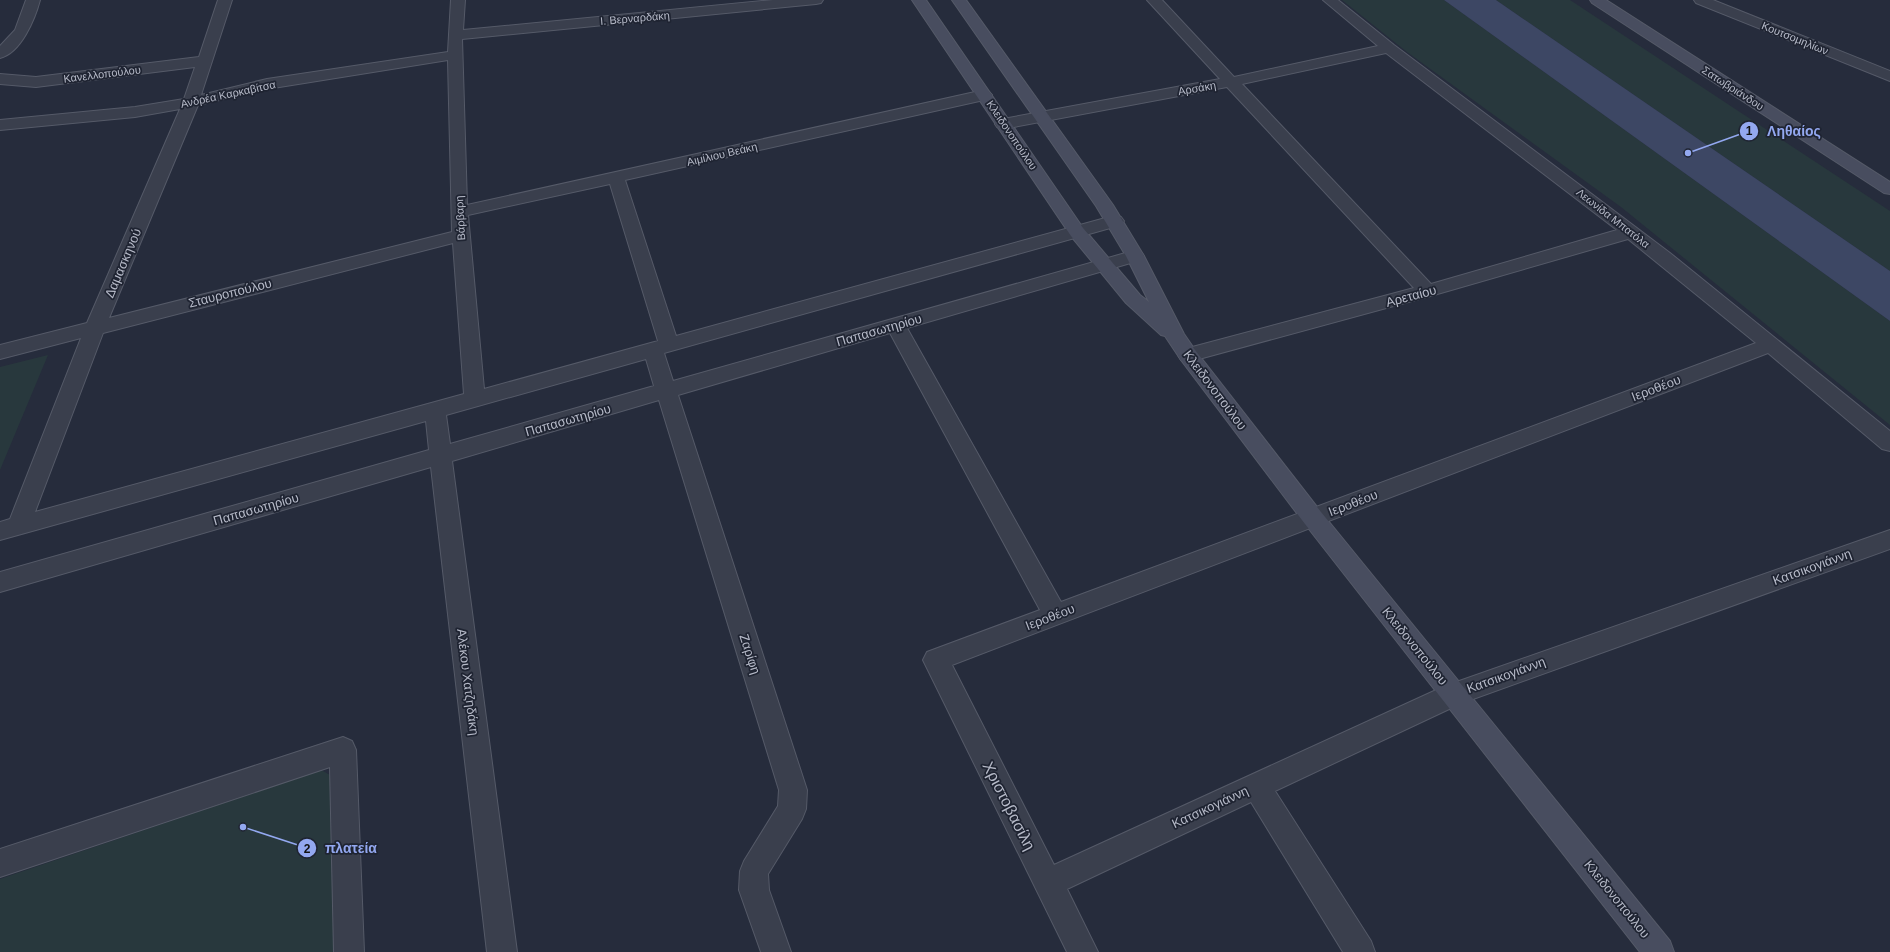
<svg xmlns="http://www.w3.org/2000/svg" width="1890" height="952" font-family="Arial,sans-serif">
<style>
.green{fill:#28383d}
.water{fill:#3d4764}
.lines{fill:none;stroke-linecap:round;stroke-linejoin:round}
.street-casing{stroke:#555a68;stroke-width:2}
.secondary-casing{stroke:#555a68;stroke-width:2}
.street{fill:#3a3f4d;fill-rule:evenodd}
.secondary{fill:#484d5f;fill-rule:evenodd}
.labels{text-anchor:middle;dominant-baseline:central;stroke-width:3.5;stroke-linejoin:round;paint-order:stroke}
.far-street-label{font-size:11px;fill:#b6bac8;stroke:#1f2432}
.street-label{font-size:13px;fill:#b6bac8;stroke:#1f2432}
.near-street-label{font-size:16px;fill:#b6bac8;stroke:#1f2432}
.leader{fill:none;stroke:#93a8f0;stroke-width:1.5}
.callout-dot{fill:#93a8f0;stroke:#1f2432;stroke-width:1.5}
.mark-label{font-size:12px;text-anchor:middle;font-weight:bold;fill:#111}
.callout-label{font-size:14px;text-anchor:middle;font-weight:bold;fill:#93a8f0;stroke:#1f2432;stroke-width:3.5;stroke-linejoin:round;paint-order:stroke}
</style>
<rect width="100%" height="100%" fill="#262c3c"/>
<path class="green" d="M1342 0H1444L1890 321V425L1621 207 1407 52Z
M1496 0H1570L1890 211V271Z
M48 355 0 470V367Z
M321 770 330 775 337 952H0V879Z"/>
<path class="water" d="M1444 0H1496L1890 271V321Z"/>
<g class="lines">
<defs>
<path id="street" d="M26 0H40C35 19 21 53 0 58V46L15 30Z
M218 0H232L201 95 267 79 448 52 451 0H465L463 30 773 0H823L821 3 816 4 462 39 467 205 984 90 989 92 992 95 989 98 984 100 625 180 676 336 1109 217 1115 216 1121 217 1124 221 1121 225 664 353 673 381 1129 252 1135 250 1141 252 1144 256 1141 260 907 328 1061 602 1756 343 1628 239 1434 295 1188 362 1181 360 1178 355 1181 350 1414 288 1227 87 1003 129 997 127 995 124 997 121 1003 119 1220 79 1147 0H1162L1234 77 1378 46 1323 0H1338L1394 45 1670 253 1890 431V451L1882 449 1768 353 952 665 1054 865 1445 686 1890 530V549L1462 703 1275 791 1371 941 1375 952H1343L1251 802 1067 889 1098 952H1067L923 660 927 652 1040 610 890 333 678 395 807 790 806 809 802 819 768 874 769 890 791 952H761L739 890 740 871 744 861 778 806 779 790 659 400 452 461 517 952H487L431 467 0 592V572L429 450 426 421 0 540V522L10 519 81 338 0 359V345L87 323 180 109 135 117 0 130V120L135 107 184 99 195 67 36 87 0 84V74L36 77 199 57ZM1386 53 1617 230 1431 284 1242 84ZM448 60 452 232 109 318 198 105 267 89ZM610 184 658 341 484 389 468 215ZM453 243 464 394 35 512 103 333ZM646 359 654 386 450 444 446 415Z
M1694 0H1713L1890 71V81L1696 3Z
M343 737 352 741 356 750 364 952H334L330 767 0 877V849Z"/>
<path id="secondary" d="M912 0H926L1083 228 1140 295 1149 302 1126 256 1096 206 952 0H966L1113 205 1144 256 1184 334 1195 350 1321 512 1670 941 1674 952H1640L1305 524 1181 360 1165 336 1161 335 1126 303 1071 236Z
M1590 0H1606L1890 182V194L1884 193 1592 3Z"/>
</defs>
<use href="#street" class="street-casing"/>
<use href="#secondary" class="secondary-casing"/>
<use href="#street" class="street"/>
<use href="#secondary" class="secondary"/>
</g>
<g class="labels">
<g class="far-street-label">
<text transform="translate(635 18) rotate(-5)">Ι. Βερναρδάκη</text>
<text transform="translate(1795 38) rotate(22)">Κουτσομηλίων</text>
<text transform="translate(102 74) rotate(-7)">Κανελλοπούλου</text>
<text transform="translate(1197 88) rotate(-10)">Αρσάκη</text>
<text transform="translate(1733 88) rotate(33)">Σατωβριάνδου</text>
<text transform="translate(228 94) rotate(-12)">Ανδρέα Καρκαβίτσα</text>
<text transform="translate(1012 135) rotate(56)">Κλειδονοπούλου</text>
<text transform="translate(722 154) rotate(-13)">Αιμίλιου Βεάκη</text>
<text transform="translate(460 218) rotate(-93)">Βάρβαρη</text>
<text transform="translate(1613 218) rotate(38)">Λεωνίδα Μπατόλα</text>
</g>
<g class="street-label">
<text transform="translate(123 263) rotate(-67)">Δαμασκηνού</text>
<text transform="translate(230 293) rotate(-14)">Σταυροπούλου</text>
<text transform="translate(1411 296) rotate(-15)">Αρεταίου</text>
<text transform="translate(879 330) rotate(-16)">Παπασωτηρίου</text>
<text transform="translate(1656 388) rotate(-21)">Ιεροθέου</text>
<text transform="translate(1215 390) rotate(53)">Κλειδονοπούλου</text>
<text transform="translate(568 420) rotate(-16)">Παπασωτηρίου</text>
<text transform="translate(1353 503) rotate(-21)">Ιεροθέου</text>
<text transform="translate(256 509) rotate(-16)">Παπασωτηρίου</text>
<text transform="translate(1812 567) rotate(-20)">Κατσικογιάννη</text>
<text transform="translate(1050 617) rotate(-21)">Ιεροθέου</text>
<text transform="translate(1415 646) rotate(51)">Κλειδονοπούλου</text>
<text transform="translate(750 654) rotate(72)">Ζαρίφη</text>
<text transform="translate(1506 675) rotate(-20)">Κατσικογιάννη</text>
<text transform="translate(468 682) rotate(83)">Αλέκου Χατζηδάκη</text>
<text transform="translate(1210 807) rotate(-25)">Κατσικογιάννη</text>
<text transform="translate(1617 899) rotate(51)">Κλειδονοπούλου</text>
</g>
<g class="near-street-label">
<text transform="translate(1009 806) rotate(63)">Χριστοβασίλη</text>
</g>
</g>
<path class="leader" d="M1688 153L1749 131M243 827L307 848"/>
<g class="callout-dot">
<circle cx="1688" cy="153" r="4"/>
<circle cx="243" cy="827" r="4"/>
<circle cx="1749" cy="131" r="10"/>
<circle cx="307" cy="848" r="10"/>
</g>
<g class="mark-label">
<text x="1749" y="135">1</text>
<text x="307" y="853">2</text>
</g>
<g class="callout-label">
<text x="1794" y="136">Ληθαίος</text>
<text x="351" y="853">πλατεία</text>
</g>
</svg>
